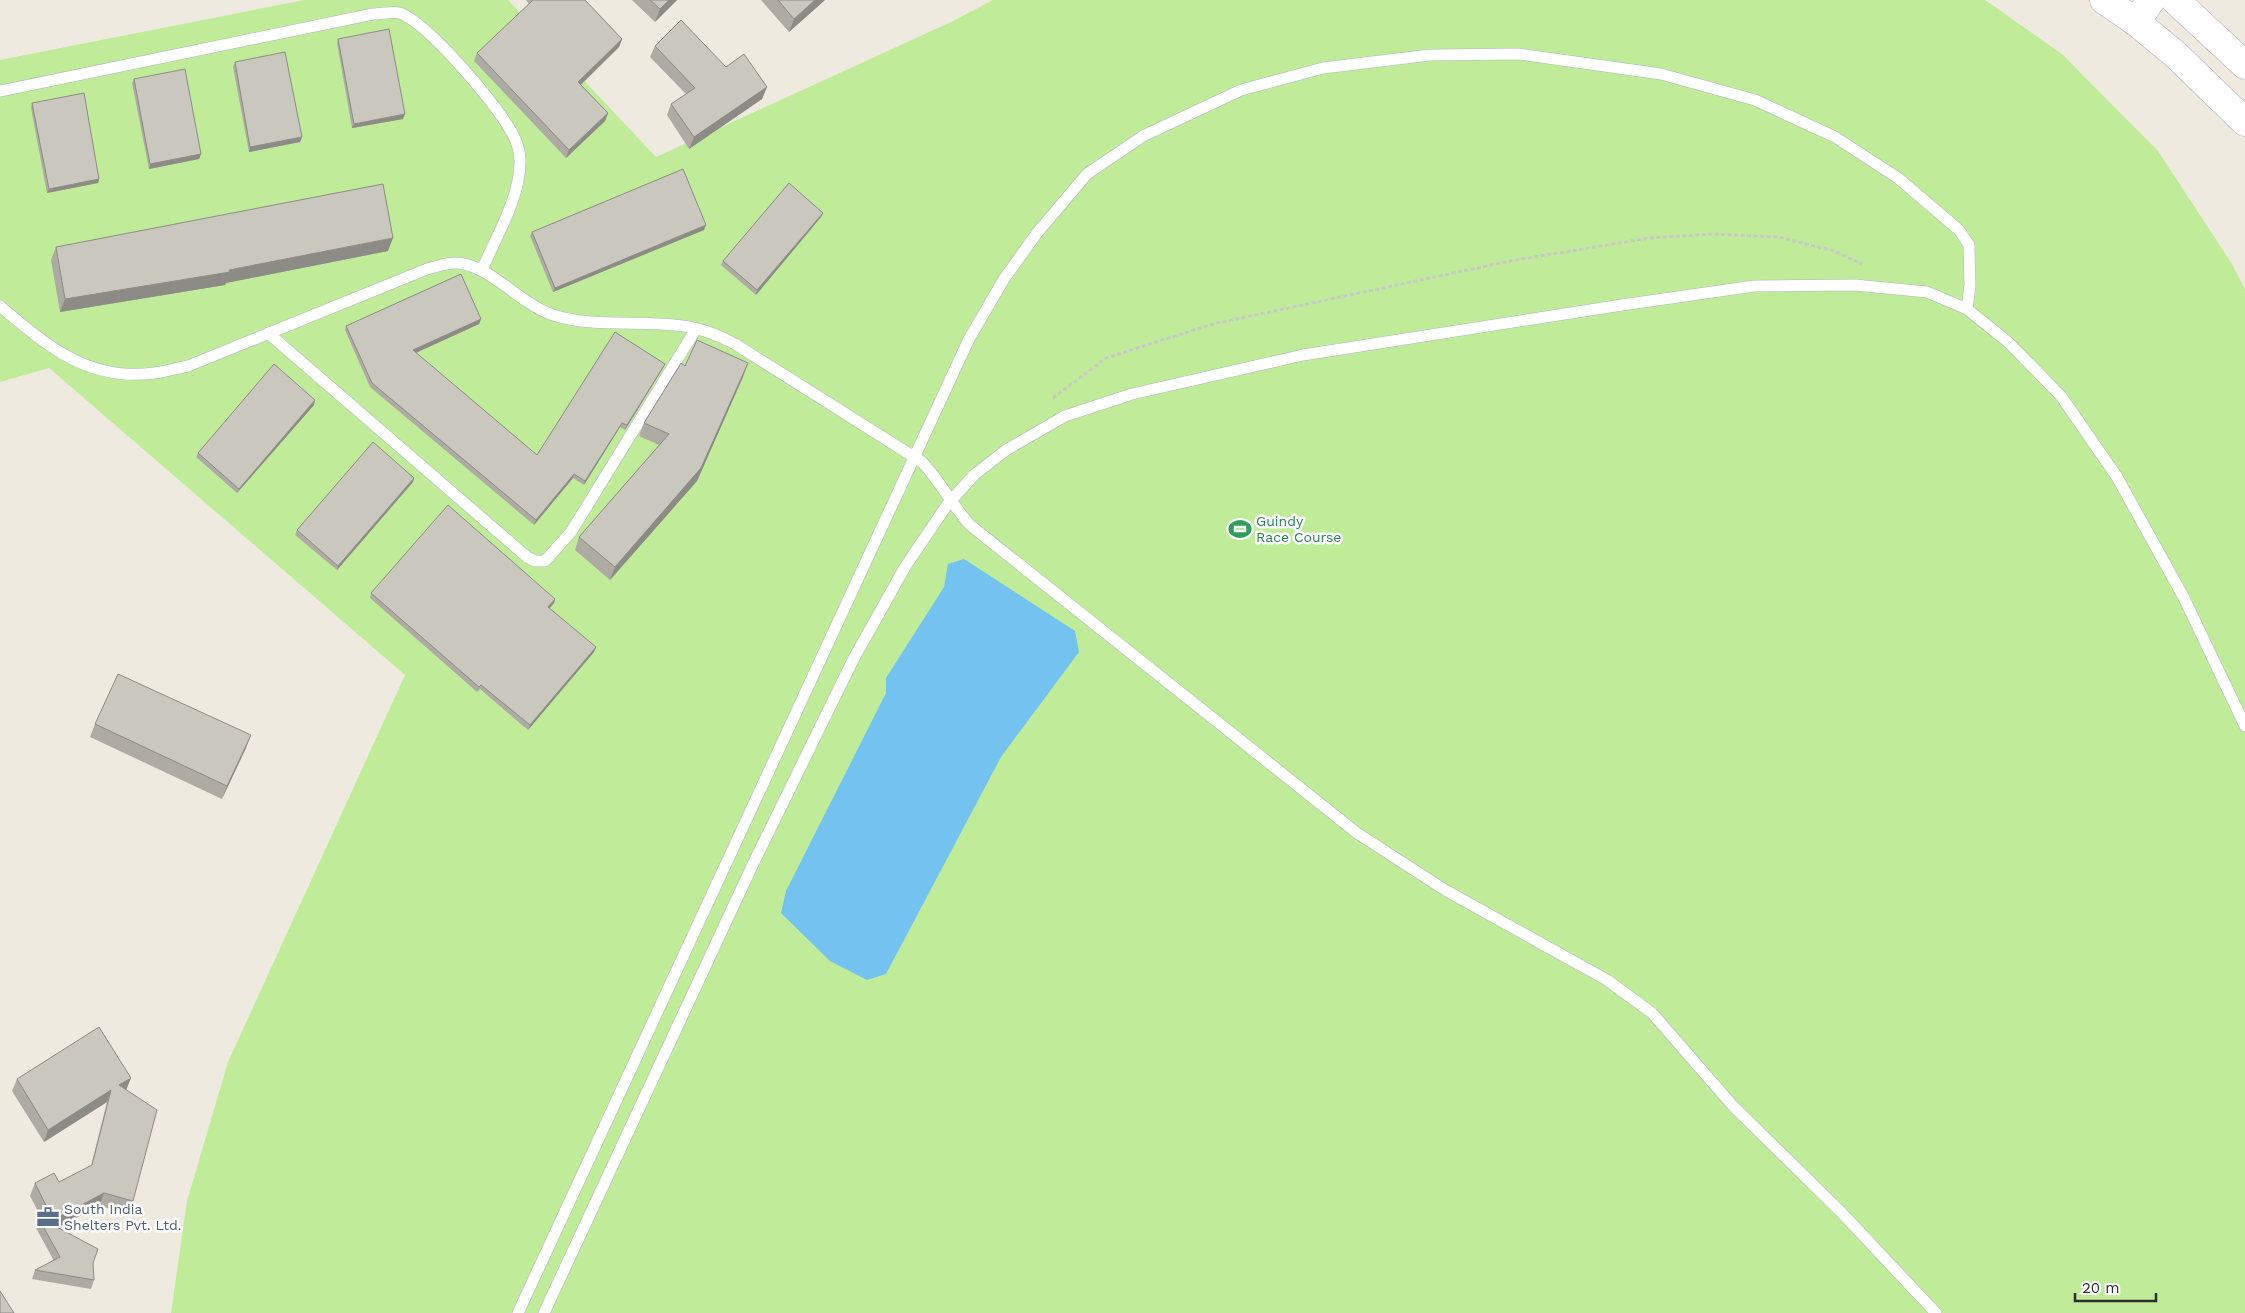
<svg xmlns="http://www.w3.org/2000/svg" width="2245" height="1313" font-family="'Work Sans',sans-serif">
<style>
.pitch{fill:#c0ec99}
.water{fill:#73c2f0}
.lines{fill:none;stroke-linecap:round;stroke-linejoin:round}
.lane-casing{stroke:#b3b5c0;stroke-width:12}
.secondary-casing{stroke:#b3b5c0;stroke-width:29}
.path{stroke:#c8c8c8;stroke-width:3;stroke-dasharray:4 2.5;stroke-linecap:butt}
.lane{stroke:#fff;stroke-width:11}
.secondary{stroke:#fff;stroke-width:28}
.wall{fill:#aeaba4}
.shaded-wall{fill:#8d8b86}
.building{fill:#cac7bf;stroke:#8d8b86}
.labels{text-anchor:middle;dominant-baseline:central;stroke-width:5;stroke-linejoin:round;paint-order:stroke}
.leisure-label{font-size:14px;fill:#27864d;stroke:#fff;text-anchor:start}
.service-label{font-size:14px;fill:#4e5e75;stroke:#fff;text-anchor:start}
</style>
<rect width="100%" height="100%" fill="#efeae0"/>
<path class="pitch" d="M304 0H508L656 157 951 22 993 0H1985L2062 54 2158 151 2232 264 2245 289V1313H171L187 1201 228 1062 405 675 49 368 0 382V60Z"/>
<path class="water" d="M964 559 1075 631 1079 652 1001 757 886 974 867 980 830 961 781 913 786 891 886 693V678L944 587 948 564Z"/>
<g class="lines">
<defs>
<path id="lane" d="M0 91 373 14C381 14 392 11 400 13 430 25 494 102 511 131 516 139 520 151 520 160 521 196 496 237 482 270
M0 306C46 345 88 382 154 373 165 372 177 368 188 366L427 269C438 266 452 261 464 264 494 270 521 304 553 315 597 329 644 319 689 327 706 330 720 336 735 344L922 462C940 481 952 505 970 525L1357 833 1445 890 1607 980 1652 1013 1733 1106 1841 1212 1936 1313
M268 333 527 557 535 561H545L571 532 696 329
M518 1313 969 339 1004 279 1037 233 1087 174 1143 136 1241 90 1323 68 1430 55 1519 54 1661 74 1755 100 1835 137 1898 178 1959 230 1969 245 1970 285 1967 309
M544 1313 753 864 853 660 905 567 947 505 974 475 1006 450 1065 416 1132 394 1303 355 1622 305 1754 286 1855 285 1927 292 1967 309 2008 342 2061 396 2117 477 2184 598 2245 726"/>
<path id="secondary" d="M2104 0 2136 22 2176 55 2245 122
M2175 0 2245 65
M2136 22 2151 0"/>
</defs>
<use href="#lane" class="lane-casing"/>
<use href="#secondary" class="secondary-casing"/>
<path class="path" d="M1053 398 1106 358 1213 324 1510 261 1649 238 1712 234 1778 237 1834 251 1862 264"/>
<use href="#lane" class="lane"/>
<use href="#secondary" class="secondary"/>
</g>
<path class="wall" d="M526 0H585L622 39 619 47 581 85 608 113 605 121 566 158 474 61 477 53 529 4Z
M632 0H677L655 22Z
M761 0H825L789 32Z
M338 39 403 119 352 128 337 43Z
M655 46 726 67 767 87 762 99 689 149 667 115 671 104 686 94 650 57Z
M235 62 302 137 300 142 249 152 233 67Z
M134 79 201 154 199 159 149 169 132 83Z
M32 103 99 179 98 183 47 193 31 108Z
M823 213 821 217 756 295 721 265 723 261Z
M704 230 553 292 530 236 532 232Z
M56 247 388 251 226 283 225 285 60 312 51 260Z
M481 319 479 324 416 353 537 455 665 364 663 368 625 430 620 427 584 485 573 478 534 525 370 387 345 330 346 326Z
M685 366 743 377 697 481 610 580 575 550 579 537 659 445 639 436 644 423Z
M314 405 237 493 196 457 198 453Z
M413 482 337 570 295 535 297 530Z
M371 593 555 599 554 603 549 608 596 647 594 652 528 730 480 689 477 692 370 598Z
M95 724 246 748 222 799 90 737Z
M131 1078 126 1090 133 1201 129 1214 99 1206 58 1227 93 1263 94 1280 91 1289 32 1279 35 1270 54 1261 35 1226 38 1217 42 1219 30 1196 35 1183 59 1182 91 1166 107 1102 44 1142 12 1091 17 1079Z"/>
<path class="shaded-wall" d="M669 0H677L655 22 660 9Z
M815 0H825L789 32 794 19Z
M622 39 619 47 575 90 578 82Z
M767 87 762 99 689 149 694 137Z
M608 113 605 121 566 158 569 150Z
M405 114 403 119 352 128 354 124Z
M302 137 300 142 249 152 250 147Z
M201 154 199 159 149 169 150 164Z
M99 179 98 183 47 193 49 189Z
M823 213 821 217 756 295 757 290Z
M706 225 704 230 553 292 555 288Z
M393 238 388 251 226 283 225 285 60 312 65 299 229 270Z
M481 319 479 324 411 355 413 350Z
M748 363 743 377 697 481 610 580 615 567Z
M665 364 663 368 625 430 627 425Z
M315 400 314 405 237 493 239 489Z
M622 423 620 427 584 485 585 481Z
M574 474 573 478 534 525 536 520Z
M414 478 413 482 337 570 338 566Z
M555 599 554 603 547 612 548 607Z
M596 647 594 652 528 730 530 725Z
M251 735 246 748 222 799 227 786Z
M131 1078 126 1090 119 1085Z
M111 1090 107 1102 44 1142 48 1130Z
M104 1193 99 1206 49 1232 53 1220Z"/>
<path class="building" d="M533 0H585L622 39 578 82 608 113 569 150 477 53Z
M650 0H669L660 9Z
M778 0H815L794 19Z
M681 20 726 67 744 54 767 87 694 137 671 104 695 88 655 46Z
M389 29 405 114 354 124 338 39Z
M285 52 302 137 250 147 235 62Z
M185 69 201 154 150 164 134 79Z
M84 93 99 179 49 189 32 103Z
M683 169 706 225 555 288 532 232Z
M789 183 823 213 757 290 723 261Z
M383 184 393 238 229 270 230 272 65 299 56 247Z
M461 274 481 319 413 350 537 455 615 332 665 364 627 425 622 423 585 481 574 474 536 520 372 383 346 326Z
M697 340 748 363 701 468 615 567 579 537 669 434 644 423 681 363 685 366Z
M274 364 315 400 239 489 198 453Z
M373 442 414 478 338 566 297 530Z
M448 505 555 599 548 607 596 647 530 725 481 685 479 687 371 593Z
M118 674 251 735 227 786 95 724Z
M99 1027 131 1078 119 1085 157 1110 133 1201 104 1193 53 1220 35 1183 54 1173 59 1182 92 1165 111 1090 48 1130 17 1079Z
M38 1217 98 1249 93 1263 94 1280 35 1270 60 1257Z
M0 1291 14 1313H0Z"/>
<defs>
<symbol id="stadium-bare" viewBox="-9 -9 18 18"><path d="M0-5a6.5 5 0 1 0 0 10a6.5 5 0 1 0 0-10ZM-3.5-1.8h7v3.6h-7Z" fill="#2e9e5b" stroke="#fff" stroke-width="2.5" paint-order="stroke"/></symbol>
<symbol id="office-bare" viewBox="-9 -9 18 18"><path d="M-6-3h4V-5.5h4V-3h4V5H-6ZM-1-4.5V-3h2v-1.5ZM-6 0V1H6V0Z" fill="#5c6f8a" stroke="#fff" stroke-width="2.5" paint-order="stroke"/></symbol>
</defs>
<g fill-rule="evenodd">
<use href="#stadium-bare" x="1224" y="513" width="32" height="32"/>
<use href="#office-bare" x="32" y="1201" width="32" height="32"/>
</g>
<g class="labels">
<g class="leisure-label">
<text x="1256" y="521">Guindy<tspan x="1256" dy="16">Race Course</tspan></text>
</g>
<g class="service-label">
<text x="64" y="1209">South India<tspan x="64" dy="16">Shelters Pvt. Ltd.</tspan></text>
</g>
</g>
<path d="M2075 1293v8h81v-8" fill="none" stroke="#2d2d2d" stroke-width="2.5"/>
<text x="2082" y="1293" font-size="15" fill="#2d2d2d" stroke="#ffffff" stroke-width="4" paint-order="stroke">20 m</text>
</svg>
